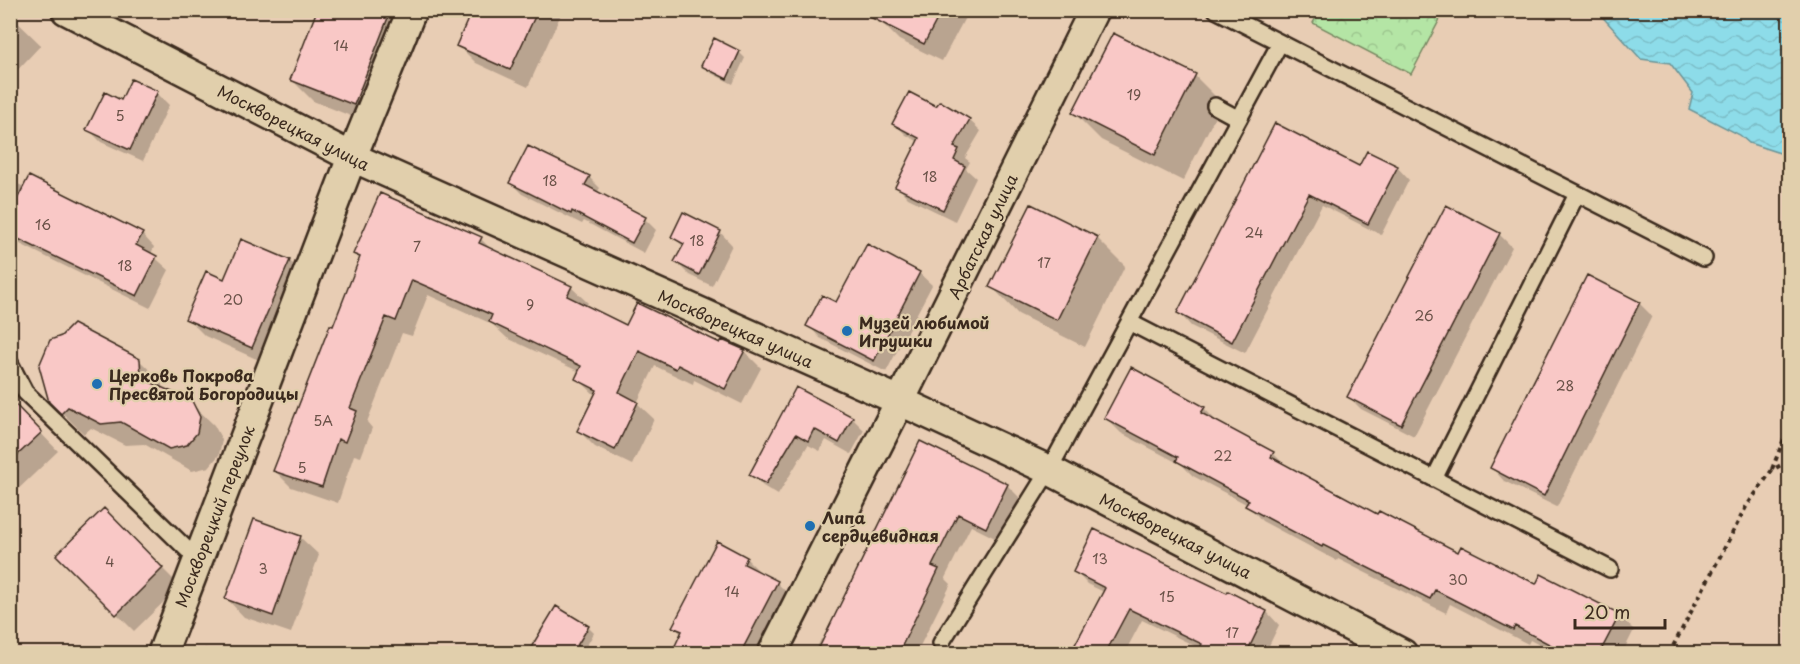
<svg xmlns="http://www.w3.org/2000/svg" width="1800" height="664" font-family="'Playpen Sans',sans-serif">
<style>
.forest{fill:url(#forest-crowns);stroke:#788862;stroke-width:1.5}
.water{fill:url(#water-waves);stroke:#6c9598;stroke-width:1.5}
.shadow{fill:#0003}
.building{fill:#f9c8c6;stroke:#3b2a1e;stroke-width:1.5}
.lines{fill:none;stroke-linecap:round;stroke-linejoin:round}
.lane-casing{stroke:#3b2a1e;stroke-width:20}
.street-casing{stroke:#3b2a1e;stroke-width:33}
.path{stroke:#3b2a1e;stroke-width:4;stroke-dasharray:4.5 4.5;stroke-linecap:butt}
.lane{stroke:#e1cfac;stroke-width:15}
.street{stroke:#e1cfac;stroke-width:28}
.poi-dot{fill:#1f6fb2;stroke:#e1cfac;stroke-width:2}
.labels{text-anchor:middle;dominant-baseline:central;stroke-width:4.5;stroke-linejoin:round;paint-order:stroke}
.number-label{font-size:14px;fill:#6a5248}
.street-label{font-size:16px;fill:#3b2a1e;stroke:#e1cfac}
.poi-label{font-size:16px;font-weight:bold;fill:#3b2a1e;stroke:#e1cfac;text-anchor:start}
</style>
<defs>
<pattern id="forest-crowns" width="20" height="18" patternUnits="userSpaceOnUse" patternTransform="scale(1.5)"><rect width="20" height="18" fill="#b4e5a5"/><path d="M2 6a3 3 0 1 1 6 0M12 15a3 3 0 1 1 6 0" fill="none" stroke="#9cc58e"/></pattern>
<pattern id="water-waves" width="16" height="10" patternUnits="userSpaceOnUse" patternTransform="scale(1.5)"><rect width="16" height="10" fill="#8ddce9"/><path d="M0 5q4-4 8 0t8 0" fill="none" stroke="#7bbdc7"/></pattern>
</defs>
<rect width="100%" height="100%" fill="#e8cdb4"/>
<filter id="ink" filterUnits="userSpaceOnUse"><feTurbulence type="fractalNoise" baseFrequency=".0167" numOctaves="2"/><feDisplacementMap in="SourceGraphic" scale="12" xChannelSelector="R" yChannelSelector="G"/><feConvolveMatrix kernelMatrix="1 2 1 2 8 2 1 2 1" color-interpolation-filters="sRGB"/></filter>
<g filter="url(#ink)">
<path class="forest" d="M1320 10 1427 11 1441 17 1411 74 1313 23Z"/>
<path class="water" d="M1597 11H1789V156L1749 143 1740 135 1689 109 1693 93 1670 63 1641 59Z"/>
<path class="shadow" d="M319 10H422L376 126 313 101 291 79Z
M473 10H563L528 87 476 63 458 45Z
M887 10H969L942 61 899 40 881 22Z
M10 15 41 45 10 78Z
M739 52 745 58 733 84 709 72 703 66Z
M1195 76 1222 103 1183 181 1101 140 1074 113Z
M157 93 169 105 143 161 101 142 88 129 122 102Z
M969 120 981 131 965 158 970 162 966 169 976 178 955 221 908 198 897 186 919 142 906 135 894 123Z
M1276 125 1360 168 1397 167 1409 180 1381 235 1322 205 1245 353 1191 326 1179 313Z
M589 177 600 188 597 193 645 219 656 230 644 253 584 221 582 224 522 194 511 183Z
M10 181 142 234 154 247 151 254 169 270 150 308 10 239Z
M381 194 481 239 494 252 571 287 588 303 586 307 627 327 721 345 723 342 744 351 761 368 742 404 694 380 693 384 655 366 637 403 654 419 632 465 595 447 579 431 596 396 577 378 580 372 507 338 492 324 428 295 412 336 402 333 367 422 372 428 361 457 354 455 338 503 291 487 275 471 361 260 354 253Z
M1031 206 1097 238 1125 266 1085 347 1018 314 991 286Z
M1447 207 1499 234 1512 247 1414 436 1361 409 1349 397Z
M720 232 732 245 712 286 689 275 676 262 684 247 673 237Z
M242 241 290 261 307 279 270 365 205 336 187 318 225 281Z
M919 273 932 285 886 372 820 338 808 325 837 304Z
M1587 277 1639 303 1652 316 1557 507 1504 481 1492 468Z
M139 360 162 382V389L191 403 214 425 222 440 219 455 209 467 192 471 144 444 125 445 91 428 84 434 50 401Z
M796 389 852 418 864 430 851 454 826 440 820 451 808 445 778 495 763 486 751 474Z
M10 401 58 451 10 497Z
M1204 408 1219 424 1273 453 1288 468 1378 516 1459 554 1536 586 1619 615 1634 630 1622 654H1556L1530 640 1528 644 1450 604 1446 613 1338 559 1337 561 1262 521 1248 505 1193 476 1182 465 1121 433 1106 418Z
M921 443 1007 485 1020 498 999 540 971 526 945 578 951 584 920 646 918 645 913 654H814L821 639 824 640Z
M104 510 180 586 134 631 58 555Z
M254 521 301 538 319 555 291 633 244 617 227 599Z
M746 558 761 573 760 574 777 583 792 597 766 636 757 654H673L682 635 674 626Z
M1075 571 1227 595 1229 593 1267 612 1279 625 1265 654H1199L1201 649 1142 620 1124 654H1071L1104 592 1087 584Z
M588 627 594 633 582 654H533Z
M205 648 217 654H203Z"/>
<path class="building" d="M317 10H391L354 105 290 80Z
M472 10H538L510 70 456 46Z
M856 10H942L924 44Z
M1113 33 1196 74 1155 155 1072 113Z
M714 38 740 51 727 79 701 66Z
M131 79 158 91 130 150 86 130 105 92 121 100Z
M909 92 936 106 940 101 970 119 954 147 959 149 954 160 965 166 943 210 895 187 919 138 892 124Z
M1275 123 1359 166 1367 151 1398 166 1368 224 1309 194 1232 342 1177 313Z
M528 146 590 176 585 185 646 217 632 243 572 211 571 214 509 183Z
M29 176 143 233 136 245 157 256 137 296 10 235V213Z
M380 193 482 237 479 243 572 286 567 296 626 325 637 303 720 343 722 340 745 350 725 389 678 365 676 369 639 351 619 392 638 402 615 450 577 431 597 390 575 379 581 366 489 322 492 315 412 280 396 321 386 317 350 408 357 411 345 442 338 439 322 487 273 471 330 325 333 326 360 257 353 254Z
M1031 204 1098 237 1057 320 989 287Z
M1446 205 1500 233 1401 425 1347 397Z
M683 212 721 231 699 275 674 262 684 244 671 237Z
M241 239 290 260 252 348 185 319 206 271 224 279Z
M867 244 920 272 874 361 806 326 822 295 836 302Z
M1587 275 1640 302 1544 496 1490 468Z
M73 324 140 359 141 378 192 401 200 417 197 433 187 445 169 449 121 422 101 424 68 407 61 414 49 402 39 366 50 340 61 336Z
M1131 367 1205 407 1201 413 1274 452 1271 457 1377 514 1379 511 1458 552 1461 546 1536 584 1541 574 1620 614 1599 654H1568L1515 626 1513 630 1435 590 1430 599 1323 545 1322 547 1245 506 1249 500 1176 461 1178 457 1104 418Z
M796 387 853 417 839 443 814 429 808 441 796 434 766 484 749 475Z
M10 399 42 432 10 462Z
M920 441 1008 484 986 528 958 514 932 566 939 569 898 654H816Z
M104 508 163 568 116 615 56 555Z
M254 519 301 536 273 616 225 599Z
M1094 529 1227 593 1228 591 1267 611 1246 654H1197L1202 644 1129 609 1105 654H1070L1105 588 1073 572Z
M717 541 747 557 744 564 778 581 740 654H671L682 631 672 627Z
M556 606 589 626 572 654H527Z"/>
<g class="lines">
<defs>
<path id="lane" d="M1216 10 1704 258
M1215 106 1239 119
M1129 322 1610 569
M10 363 25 392 198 560
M1434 479 1577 194
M941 643 1049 470 1280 43"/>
<path id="street" d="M66 10 352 157 900 401 1049 470 1403 654
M162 654 352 157 412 10
M772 654 900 401 1094 10"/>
</defs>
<use href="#lane" class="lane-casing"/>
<use href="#street" class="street-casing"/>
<path class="path" d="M1772 469 1790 424
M1669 654 1746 507 1772 470 1790 460"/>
<use href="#lane" class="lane"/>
<use href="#street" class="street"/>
</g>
</g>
<g class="poi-dot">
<circle cx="847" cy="331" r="6"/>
<circle cx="97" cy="384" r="6"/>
<circle cx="810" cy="526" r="6"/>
</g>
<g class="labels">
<g class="number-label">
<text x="341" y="45">14</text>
<text x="1134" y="94">19</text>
<text x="120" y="115">5</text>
<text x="930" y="176">18</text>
<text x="550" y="180">18</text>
<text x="43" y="224">16</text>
<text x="1254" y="232">24</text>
<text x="697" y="240">18</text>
<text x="417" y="246">7</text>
<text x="1044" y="262">17</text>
<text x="125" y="265">18</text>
<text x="233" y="299">20</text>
<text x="530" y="304">9</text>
<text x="1424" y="315">26</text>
<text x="1565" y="385">28</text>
<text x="323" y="420">5А</text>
<text x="1223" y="455">22</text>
<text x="302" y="467">5</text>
<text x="1100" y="558">13</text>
<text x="110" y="561">4</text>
<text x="263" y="568">3</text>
<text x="1458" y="579">30</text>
<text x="732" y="591">14</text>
<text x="1167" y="596">15</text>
<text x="1232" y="632">17</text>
</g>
<g class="street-label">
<text transform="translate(294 127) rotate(27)">Москворецкая улица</text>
<text transform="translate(982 236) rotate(-64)">Арбатская улица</text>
<text transform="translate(736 328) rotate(24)">Москворецкая улица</text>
<text transform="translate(214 516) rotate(-69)">Москворецкий переулок</text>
<text transform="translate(1176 535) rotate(27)">Москворецкая улица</text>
</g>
<g class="poi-label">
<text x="859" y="322">Музей любимой<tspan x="859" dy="18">Игрушки</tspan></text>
<text x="109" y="375">Церковь Покрова<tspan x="109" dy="18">Пресвятой Богородицы</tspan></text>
<text x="822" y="517">Липа<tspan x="822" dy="18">сердцевидная</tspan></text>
</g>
</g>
<rect width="1800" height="664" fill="none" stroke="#e1cfac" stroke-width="36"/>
<rect x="18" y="18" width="1764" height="628" fill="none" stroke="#3b2a1e" stroke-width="2" filter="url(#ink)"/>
<path d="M1575 619v9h90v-9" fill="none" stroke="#3b2a1e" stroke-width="3"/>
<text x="1584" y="619" font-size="18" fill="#3b2a1e" stroke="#e1cfac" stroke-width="4.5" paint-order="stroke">20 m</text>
</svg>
